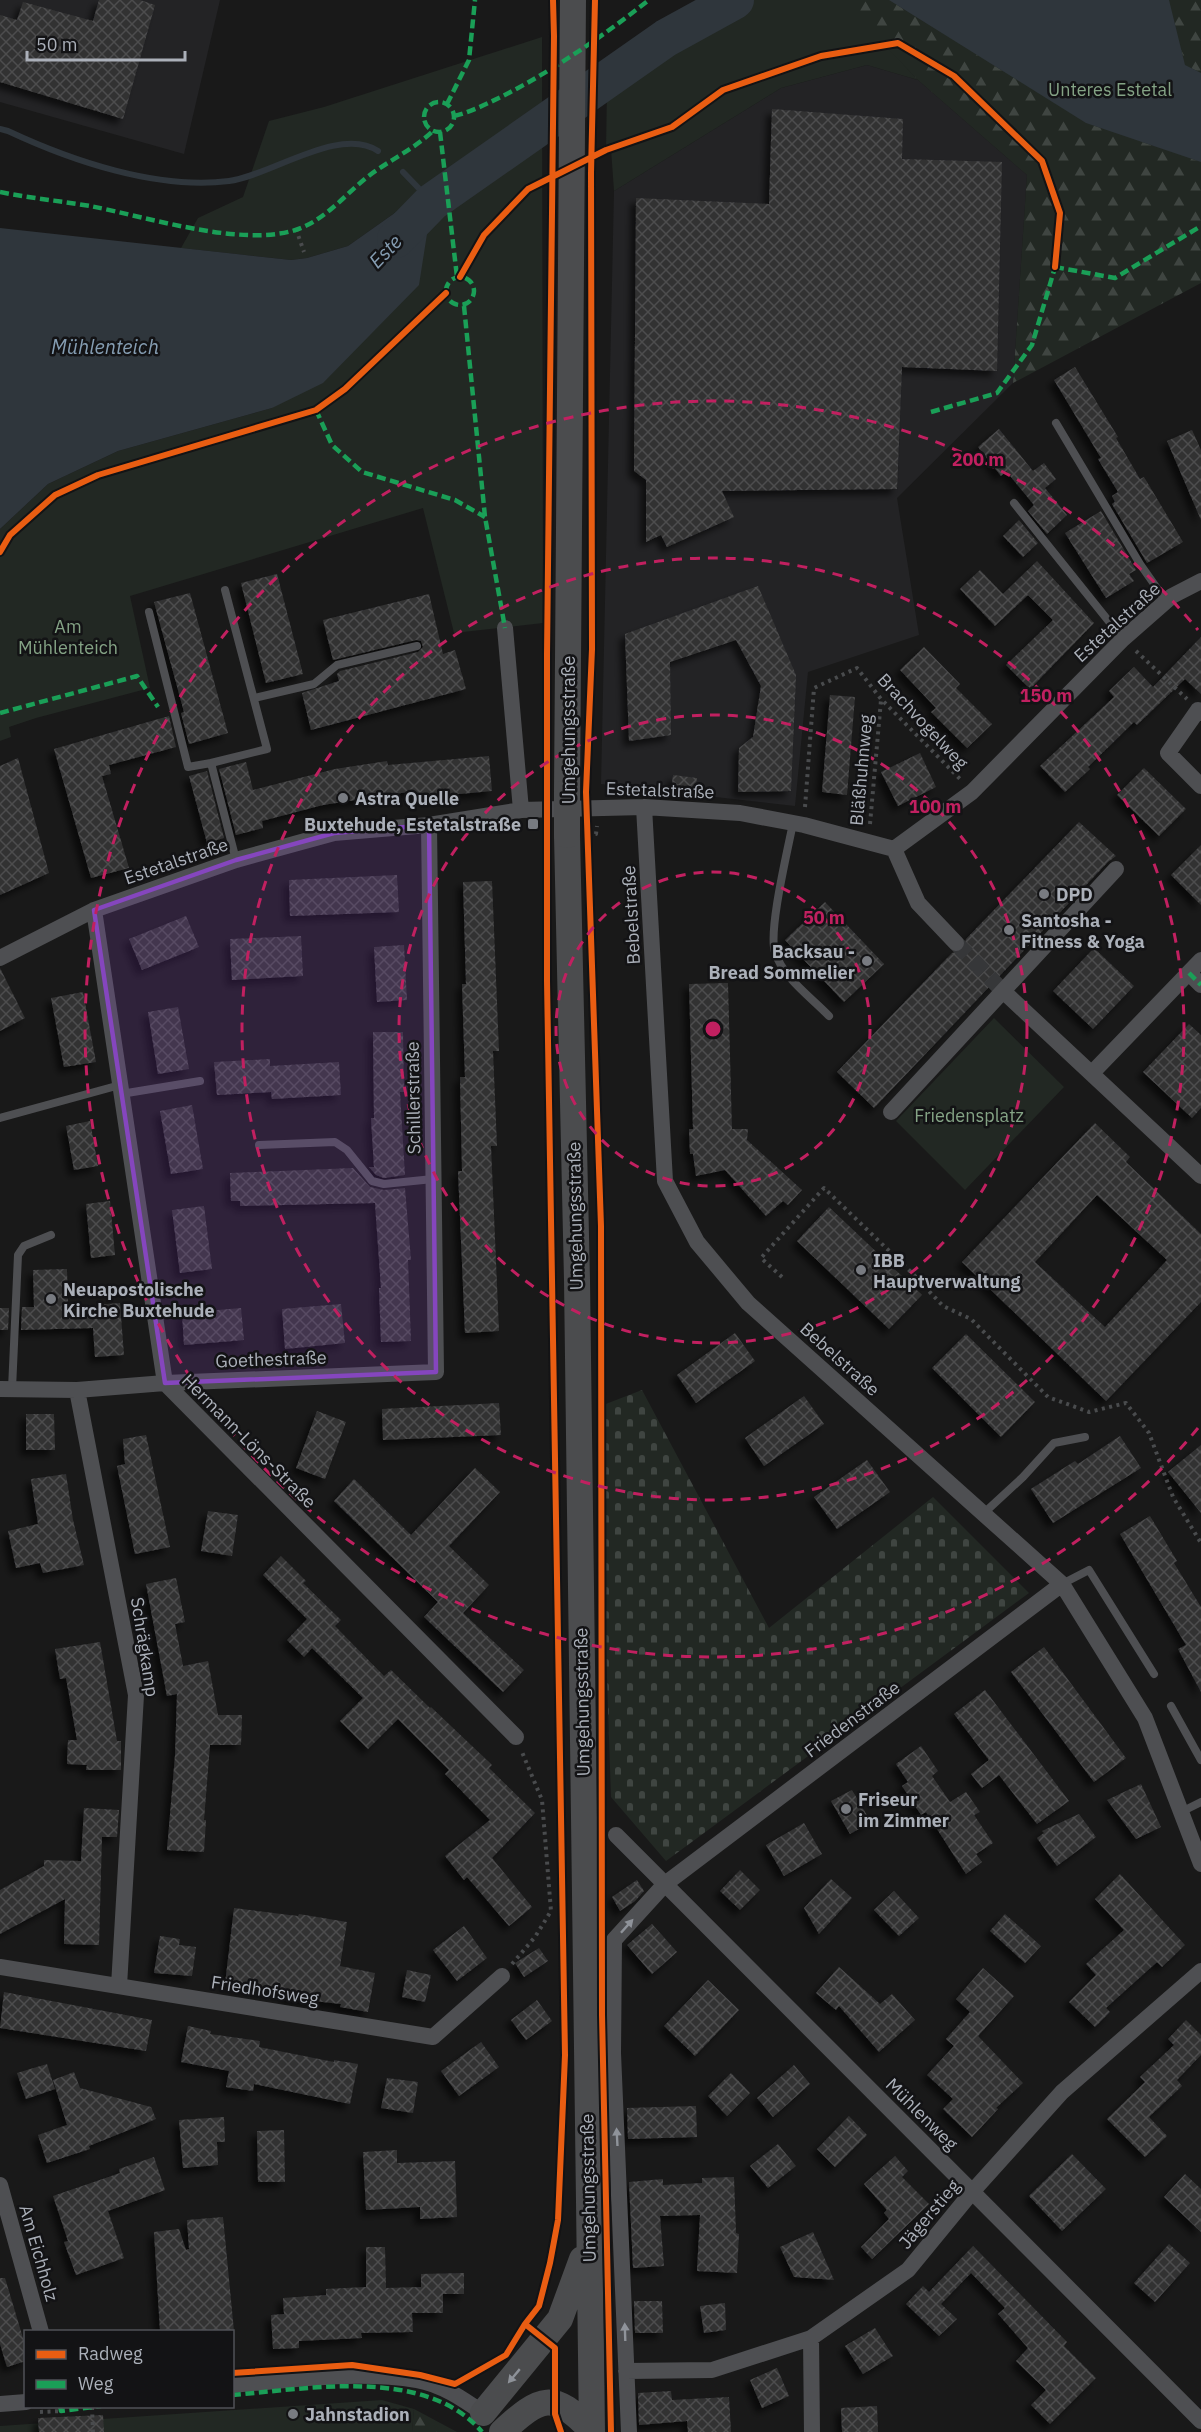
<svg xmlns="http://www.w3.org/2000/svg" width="1201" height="2432" font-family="'IBM Plex Sans',sans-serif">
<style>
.built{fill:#232325}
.green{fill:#222823}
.forest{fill:url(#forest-firs)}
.cemetery{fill:url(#cemetery-stones)}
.water{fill:#2f363c}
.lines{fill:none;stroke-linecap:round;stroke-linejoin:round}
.stream{stroke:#2f363c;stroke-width:6}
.river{stroke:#2f363c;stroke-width:38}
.building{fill:url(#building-cross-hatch);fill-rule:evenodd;filter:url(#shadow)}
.minor-tunnel{stroke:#363739;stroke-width:16;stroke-dasharray:16 8;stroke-linecap:butt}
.path{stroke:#494b4d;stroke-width:4;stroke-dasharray:3 4.5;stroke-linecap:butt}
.service{stroke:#4e4f52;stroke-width:8}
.minor{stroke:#4e4f52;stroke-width:16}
.primary{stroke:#4b4c4e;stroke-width:26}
.primary-bridge{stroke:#4b4c4e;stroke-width:26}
.quiet{stroke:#1a9f57;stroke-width:4.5;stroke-dasharray:9 4.5;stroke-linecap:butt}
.cycleway-casing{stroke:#131315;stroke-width:10}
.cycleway{stroke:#e95d12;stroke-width:6}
.oneway{fill:#8f939a}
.oneway2{fill:#8e9299}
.marked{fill:#8546be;fill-opacity:0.2;stroke:#8546be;stroke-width:4.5;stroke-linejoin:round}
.ring{fill:none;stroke:#c12060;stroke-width:3;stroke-dasharray:10 8}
.poi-dot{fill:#787b81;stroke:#131315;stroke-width:2}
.labels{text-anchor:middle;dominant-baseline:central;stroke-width:5;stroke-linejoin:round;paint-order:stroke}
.park-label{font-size:18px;fill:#84a385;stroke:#131315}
.street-label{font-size:18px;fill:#abb0b9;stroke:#131315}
.poi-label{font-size:18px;font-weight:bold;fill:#abb0b9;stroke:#131315;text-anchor:start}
.water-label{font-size:20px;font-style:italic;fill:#859db2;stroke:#131315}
.centre{fill:#c12060;stroke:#131315;stroke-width:3}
.ring-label{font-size:18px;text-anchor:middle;font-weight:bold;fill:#c12060;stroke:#131315;stroke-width:5;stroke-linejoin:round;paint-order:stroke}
</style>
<defs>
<pattern id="forest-firs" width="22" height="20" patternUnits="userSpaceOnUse" patternTransform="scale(1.5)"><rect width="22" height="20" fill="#222823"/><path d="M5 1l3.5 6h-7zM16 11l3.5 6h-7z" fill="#3f4541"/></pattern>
<pattern id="cemetery-stones" width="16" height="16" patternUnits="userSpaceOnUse" patternTransform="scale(1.5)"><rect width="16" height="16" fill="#222823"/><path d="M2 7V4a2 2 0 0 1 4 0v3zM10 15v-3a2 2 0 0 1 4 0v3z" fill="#3f4541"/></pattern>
<pattern id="building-cross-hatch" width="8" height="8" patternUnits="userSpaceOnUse" patternTransform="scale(1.5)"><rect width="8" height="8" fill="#323233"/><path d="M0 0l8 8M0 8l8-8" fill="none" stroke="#4d4d4e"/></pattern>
<filter id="shadow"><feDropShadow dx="-5.5" dy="5.5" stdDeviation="3" flood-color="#0009"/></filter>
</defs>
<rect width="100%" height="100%" fill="#191919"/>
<path class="built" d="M0 0H220L184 154 0 102Z
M867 65 918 80 1027 175 1013 383 897 498 919 635 808 672 795 806 601 784 614 191 781 88Z"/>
<path class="green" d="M699 0H1201V211L886 46 918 80 867 65 781 88 614 191 611 149 606 150 607 88 610 59 658 24Z
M542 37 543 623 454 633 423 508 130 596 150 688 36 718 9 727 11 737 0 741V529L48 484 118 451 272 408 423 193 348 246 307 258 291 260 181 248 198 218 243 197 269 121 324 107Z
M994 1018 1064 1087 965 1190 896 1121Z
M382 2400 414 2409 412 2432H0V2426Z"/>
<path class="forest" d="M841 0H889L1086 123 1201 162V283L1013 383 1027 175 918 80Z
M1169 0H1201V73L1185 65Z
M414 2409 457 2432H412Z"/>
<path class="cemetery" d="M642 1390 769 1628 933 1497 1029 1593 666 1861 611 1797 598 1407Z"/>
<path class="water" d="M889 0H1169L1185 65 1201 73V162L1086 123Z
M423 193 432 202 419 285 323 383 272 408 118 451 48 484 0 529V228L291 260 307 258 348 246Z"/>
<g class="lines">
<path class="stream" d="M0 129 8 131C72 161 157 190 229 181 270 176 340 125 378 151
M403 172 432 202"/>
<path class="river" d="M396 239 432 202 666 38 735 0"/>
</g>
<path class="building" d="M99 0H140L155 5 123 119 0 82V15L17 20 23 2 93 21Z
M772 109 903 119 902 159 1002 162 997 371 902 367 897 489 722 491 734 517 667 547 661 535 646 542V480L634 471 636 198 769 204Z
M1075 367 1118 437 1116 438 1140 479 1144 477 1183 542 1147 563 1112 504 1115 502 1112 496 1118 492 1098 459 1101 458 1054 380Z
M999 429 1033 471 1044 463 1056 479 1045 488 1067 515 1047 534 1028 511 1034 505 1006 471 1001 476 978 447Z
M1192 430 1201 450V520L1167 441Z
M1101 511 1136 570 1129 574 1134 581 1106 598 1065 533Z
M1019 520 1038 543 1023 557 1003 536Z
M1037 561 1094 623 1030 689 1006 665 1053 620 1028 595 995 626 960 589 980 570 1003 594Z
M277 574 303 674 266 683 241 583Z
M758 586 796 675 791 791 738 792 739 748 753 737 761 686 736 640 670 662 671 735 629 741 625 634Z
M190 593 228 733 189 744 181 713 184 712 154 602Z
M429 594 443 654 455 650 466 689 311 730 302 693 339 681 337 674 340 671 418 652 423 647 421 641 416 640 333 660 323 620Z
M1201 637V694L1185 679 1137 725 1134 722 1088 767 1090 769 1065 792 1040 766 1114 697 1109 691 1134 667 1153 687Z
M924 647 960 684 956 688 992 724 967 748 931 712 936 708 900 670Z
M830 695 855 697 847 795 822 792Z
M169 716 176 747 109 765 111 774 102 776 129 868 91 878 54 749Z
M920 753 936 787 898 806 881 772Z
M489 756 492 791 416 798 415 791 323 805 262 821 263 828 236 835 219 769 246 762 253 790 335 769 387 761 388 765Z
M18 758 49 873 0 895V766Z
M1144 768 1186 809 1159 836 1117 795Z
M207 771 224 838 207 843 189 776Z
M673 775 697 778 694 794 671 791Z
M1079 822 1116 856 1108 862 874 1108 837 1072 952 953 964 950 966 939Z
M1201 845V905L1171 875Z
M397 875 399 912 290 916 289 880Z
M492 881 499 1051H493L497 1146H491L499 1331 465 1333 458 1171H462L460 1077H465L462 984H466L463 882Z
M825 902 884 964 844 1002 785 940Z
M186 916 199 947 142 970 129 939Z
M301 936 303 976 232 980 230 939Z
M404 945 407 1000 377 1002 374 947Z
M1094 948 1134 986 1093 1029 1053 991Z
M0 968 25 1018 0 1031Z
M728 983 732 1129H748L747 1140 802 1190 788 1205 783 1201 766 1216 725 1170 696 1176 693 1154H690L689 1129H693L689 984Z
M83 992 96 1062 64 1067 51 998Z
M178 1007 189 1069 158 1074 148 1012Z
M1189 1024 1201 1035V1108L1192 1118 1143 1072Z
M373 1032H403L404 1092H400L405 1175 384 1178 376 1175 369 1167H374L371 1118H374Z
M270 1059V1066L339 1062 341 1095 272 1099 271 1092 217 1095 214 1062Z
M192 1105 203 1169 171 1174 160 1111Z
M90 1121 98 1166 74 1170 66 1126Z
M1095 1123 1130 1157 1126 1162 1201 1234V1302L1106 1401 962 1262ZM1097 1195 1167 1260 1105 1327 1035 1262Z
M353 1168 370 1187 384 1190 405 1188 411 1260H408L411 1341 381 1342 379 1288H381L375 1203 240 1206V1201H231L230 1173Z
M110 1201 115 1255 91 1258 86 1204Z
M204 1206 212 1269 180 1273 172 1210Z
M829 1207 922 1295 889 1329 797 1241Z
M67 1269 68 1307 120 1303 124 1355 95 1357 93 1328 21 1330 22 1307H34L33 1270Z
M341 1304 345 1343 285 1349 282 1309Z
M0 1308H9L8 1330H0Z
M241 1308 244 1340 184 1345 182 1313Z
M735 1333 755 1361 696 1403 677 1375Z
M966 1334 1035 1402 1001 1437 932 1368Z
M804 1396 824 1424 764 1466 745 1438Z
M499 1403 501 1435 383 1440 382 1409Z
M317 1411 346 1422 325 1479 296 1468Z
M26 1414H54L55 1450H26Z
M146 1435 170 1547 135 1554 117 1466 125 1464 123 1439Z
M1120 1436 1141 1468 1053 1523 1031 1489 1075 1461 1078 1464Z
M1201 1445V1513L1168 1472Z
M867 1460 890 1492 837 1529 814 1497Z
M475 1468 500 1492 449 1546 489 1585 463 1613 524 1670 503 1692 424 1617 438 1602 334 1501 354 1479 411 1535Z
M66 1474 73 1520 84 1565 43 1573 40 1563 16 1568 8 1531 38 1524 31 1479Z
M208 1511 238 1515 232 1556 201 1551Z
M1150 1516 1177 1561 1174 1563 1201 1607V1692L1178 1649 1186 1645 1120 1534Z
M281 1556 306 1581 303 1583 341 1620 335 1626 384 1676 391 1670 430 1708 431 1707 492 1765 489 1768 535 1813 492 1858 532 1907 509 1926 467 1877 464 1880 445 1856 490 1820 445 1774 449 1770 398 1719 368 1749 340 1721 363 1698 312 1648 304 1657 287 1640 307 1619 263 1575Z
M176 1578 185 1622 175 1624 183 1666 208 1661 218 1715H242L241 1745H210L204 1820H206L204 1852 167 1850 175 1756 177 1694 167 1696 146 1584Z
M100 1642 117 1741H121V1770H86L87 1765 67 1764 68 1740H77L66 1678 60 1679 55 1649Z
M1044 1647 1126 1758 1094 1782 1011 1672Z
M985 1690 1069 1801 1037 1824 999 1775 982 1788 971 1774 989 1760 954 1714Z
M921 1746 938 1771 932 1776 950 1802 966 1792 980 1812 974 1815 993 1843 976 1854 982 1862 966 1874 926 1812 921 1815 902 1786 908 1782 896 1764Z
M1141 1784 1161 1827 1136 1839 1107 1800Z
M852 1790 871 1822 850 1834 831 1801Z
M84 1808 119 1810 117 1837H102L99 1945 64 1944 65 1899 0 1934V1890L44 1866V1860L81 1861Z
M1079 1814 1096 1837 1057 1866 1037 1838 1044 1833 1042 1831Z
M804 1823 822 1854 784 1876 766 1845Z
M740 1870 760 1890 740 1910 720 1891Z
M1120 1874 1185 1945 1162 1967 1157 1962 1106 2008 1110 2012 1095 2027 1069 2002 1096 1975 1086 1964 1124 1930 1095 1899Z
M831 1879 852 1898 819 1934 804 1908Z
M637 1880 644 1891 635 1901 620 1911 612 1897Z
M894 1891 919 1918 899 1936 874 1910Z
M234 1908 298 1916 299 1914 347 1922 340 1966 375 1973 368 2012 340 2007 341 2004 286 1998V1993L225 1984Z
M1005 1914 1041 1946 1025 1963 990 1931Z
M652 1924 677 1952 652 1974 627 1945Z
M464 1926 487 1958 457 1981 433 1950Z
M160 1936 180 1939 179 1945 196 1947 192 1976 154 1973Z
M539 1948 548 1961 524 1977 515 1963Z
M839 1967 880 2004 892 1994 915 2020 879 2052 839 2006 836 2010 816 1993Z
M983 1968 1014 1996 978 2036 1023 2083 996 2108 998 2109 972 2137 943 2109 953 2099 927 2075 954 2046 946 2039 970 2012 956 1999Z
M407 1970 431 1975 425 2002 402 1997Z
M708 1980 739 2010 695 2056 664 2026Z
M4 1992 152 2020 146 2051 0 2028Z
M537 2000 552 2021 526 2040 511 2020Z
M1186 2020 1201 2035V2055L1177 2080 1182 2086 1149 2117 1167 2136 1145 2157 1107 2119 1145 2082 1140 2077 1174 2045 1168 2039Z
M188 2026 211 2031 210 2034 260 2041 259 2047 334 2062V2060L358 2064 350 2104 254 2084 253 2091 226 2087 229 2071 181 2062Z
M481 2042 499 2067 459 2096 441 2071Z
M47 2064 55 2089 26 2099 17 2073Z
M794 2065 810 2084 773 2117 757 2098Z
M74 2072 80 2088 151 2107 156 2119 89 2146 90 2149 47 2163 38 2135 67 2125 53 2080Z
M731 2073 750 2093 727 2116 708 2096Z
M387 2078 418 2082 413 2113 381 2108Z
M696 2106 697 2137 628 2139 627 2108Z
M849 2116 867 2135 835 2167 817 2149Z
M224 2117 225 2142H217L218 2165 183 2168 179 2120Z
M284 2130 285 2182H258L257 2131Z
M778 2144 796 2166 768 2188 750 2166Z
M397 2150V2163L455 2161 457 2217 420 2219V2207L366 2210 363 2152Z
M1072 2154 1106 2189 1062 2231 1029 2196Z
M895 2156 908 2171 902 2177 929 2204 872 2259 861 2247 889 2219 884 2213 887 2210 864 2184Z
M154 2157 165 2190 108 2211 124 2258 76 2275 64 2242 68 2241 53 2196 120 2173 119 2169Z
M1185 2174 1201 2189V2232L1164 2197Z
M734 2177 736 2233 739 2234 737 2273 697 2271 700 2215 660 2216 664 2266 633 2268 629 2182 663 2179V2185L702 2183V2178Z
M223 2217 234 2331H160L154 2232 179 2229 186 2250 189 2249 187 2220Z
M813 2232 834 2280 794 2277 780 2247Z
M1169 2244 1190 2263 1155 2302 1134 2283Z
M973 2246 1067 2342 1064 2346 1096 2378 1050 2424 1031 2405 1046 2390 1016 2361 1028 2348 998 2314 1005 2308 971 2273 941 2304 957 2319 939 2336 906 2304 923 2286 929 2292Z
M366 2247H385L386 2288 421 2287V2274L464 2273V2294H443V2313H412L413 2332 361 2333 362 2338 299 2341V2348L273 2349 271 2315 284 2314 283 2298 326 2295V2289L366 2287Z
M0 2278H5L26 2348V2361L7 2367 0 2344Z
M634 2301H662L663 2333H635Z
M725 2303 726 2330 704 2333 700 2306Z
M875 2328 893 2356 863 2374 845 2346Z
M777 2368 789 2396 762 2408 750 2380Z
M671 2391 672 2400 729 2397 731 2432H688L687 2421 639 2425 638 2393Z
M877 2406 878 2432H842L841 2408Z
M103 2415 104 2432H39L38 2418Z"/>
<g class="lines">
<path class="minor-tunnel" d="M956 943 1003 991"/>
<path class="path" d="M296 229 304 252
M1136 651 1187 699
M805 807 814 688 857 668 881 699 961 780
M870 824 881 700
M588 835 596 834 597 826
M782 1277 761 1258 824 1188 913 1274 943 1306 971 1319 1048 1397 1089 1412 1126 1403 1149 1433 1173 1497 1201 1543
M512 1964 535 1937 551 1911 542 1800 522 1752
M92 2407 93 2432
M40 2412 61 2411"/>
<path class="service" d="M1056 423 1140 564 1166 601
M1014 503 1123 639
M225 590 267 749 211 763 236 860
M149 612 188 767 211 763
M254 698 314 684 337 665 417 646
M793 823C788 849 768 931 775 952 783 978 811 997 829 1016
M121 1094 200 1081
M0 1118 120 1085
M259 1145 335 1142 347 1150 372 1181 384 1184 433 1179
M12 1389 18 1255 24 1246 51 1235
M984 1513 1023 1477 1054 1443 1085 1437
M1062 1584 1089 1570 1154 1674
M1171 1706 1201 1760
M1181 1812 1201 1802"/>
<path class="minor" d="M505 628 521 810
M1201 713 1198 710 1168 753 1201 786
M644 807 665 1181 697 1242 748 1303 1062 1584 1145 1718 1201 1864
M894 849 972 792 1123 639 1172 596 1201 581
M894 849 918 903 956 943
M94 910 165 1383 516 1737
M0 958 94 910 236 860 334 833 429 825 521 810 644 807 740 813 804 825 894 849
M1189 973 1201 985
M1003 991 1201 1176
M1092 1073 1201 960
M891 1112 1116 869
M0 1389 77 1390 165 1383 436 1372 429 825
M77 1390 136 1695 119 1986
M616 1835 1201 2421
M0 1967 433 2037 502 1976
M0 2185 41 2332
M811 2338 812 2432
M626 2371 712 2370 811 2338 908 2270 972 2192 1062 2092 1201 1971
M232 2385C293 2380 356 2370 417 2380 441 2384 463 2399 483 2413
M0 2404 26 2402
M629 2432 613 2053 614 1940 665 1884 1062 1584"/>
<path class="primary" d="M567 792 573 0
M567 835 577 1280 592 2432
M483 2413 560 2319 582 2259
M502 2432C541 2396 553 2390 592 2431"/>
<path class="primary-bridge" d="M567 792V835"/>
<path class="quiet" d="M424 117a15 15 0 1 1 30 0a15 15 0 1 1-30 0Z
M447 104 469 60 475 0
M454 116C471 112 486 104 501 97 554 70 603 36 649 0
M440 132 457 277
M0 192C30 198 60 201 90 206 147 217 237 246 292 231 328 221 348 189 377 170 396 157 416 147 433 131
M1055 267 1115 278 1201 226
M446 291a14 14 0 1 1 28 0a14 14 0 1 1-28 0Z
M464 306 485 517 505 628
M316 410 332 445 362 472 455 500 485 517
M931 412 997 393 1032 345 1056 264
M0 713 137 676 158 707
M1189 973 1201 985
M232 2395C308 2389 426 2366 482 2432
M60 2406 61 2411 101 2406"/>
<defs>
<path id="cycleway" d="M553 0 554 36 547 654V981L565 2055 558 2220 550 2263 539 2306 525 2324 555 2348V2414L561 2432
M595 0 591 173 592 649 586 792 601 1226 602 2015 611 2432
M460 277 484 235 528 189 606 150 672 127 723 90 821 56 898 43 954 76 1042 161 1060 213 1055 267
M0 552 10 535 55 495 98 475 316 410 345 389 446 293
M232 2373 352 2365 420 2375 455 2384 506 2355 525 2324"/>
</defs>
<use href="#cycleway" class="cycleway-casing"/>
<use href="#cycleway" class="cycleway"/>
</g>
<defs><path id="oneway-solid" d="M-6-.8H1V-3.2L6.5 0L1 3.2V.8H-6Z" transform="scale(1.5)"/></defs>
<g class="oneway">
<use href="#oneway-solid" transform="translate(627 1926) rotate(-48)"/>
<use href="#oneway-solid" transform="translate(617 2137) rotate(-93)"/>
<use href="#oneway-solid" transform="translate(625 2332) rotate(-92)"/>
</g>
<use class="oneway2" href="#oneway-solid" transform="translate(514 2376) rotate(130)"/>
<path class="marked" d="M429 825 436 1372 165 1383 94 910 236 860 334 833Z"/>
<g class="ring">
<circle cx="713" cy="1029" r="157"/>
<circle cx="713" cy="1029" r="314"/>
<circle cx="713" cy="1029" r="471"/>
<path d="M1198 1428A628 628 0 1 1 1198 630"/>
</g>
<g class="poi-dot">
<circle cx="343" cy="798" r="6"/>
<rect x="527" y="818" width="12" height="12" rx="3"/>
<circle cx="1044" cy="894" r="6"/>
<circle cx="1009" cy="930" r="6"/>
<circle cx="867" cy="961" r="6"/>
<circle cx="861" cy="1270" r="6"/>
<circle cx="51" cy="1299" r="6"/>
<circle cx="846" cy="1809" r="6"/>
<circle cx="293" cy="2414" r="6"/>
</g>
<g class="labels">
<g class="park-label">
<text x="1110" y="89">Unteres Estetal</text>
<text x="68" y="626">Am<tspan x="68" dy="21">Mühlenteich</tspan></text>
<text x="969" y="1115">Friedensplatz</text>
</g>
<g class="street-label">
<text transform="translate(1117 622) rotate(-42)">Estetalstraße</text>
<text transform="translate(923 721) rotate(47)">Brachvogelweg</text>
<text transform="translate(568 730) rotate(-90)">Umgehungsstraße</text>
<text transform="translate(861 770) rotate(-85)">Bläßhuhnweg</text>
<text transform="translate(660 790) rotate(2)">Estetalstraße</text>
<text transform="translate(176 861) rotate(-19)">Estetalstraße</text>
<text transform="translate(631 915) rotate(-93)">Bebelstraße</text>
<text transform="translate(413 1098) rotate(-91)">Schillerstraße</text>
<text transform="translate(575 1216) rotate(-91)">Umgehungsstraße</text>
<text transform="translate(271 1359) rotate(-2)">Goethestraße</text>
<text transform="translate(840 1359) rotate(42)">Bebelstraße</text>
<text transform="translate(249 1441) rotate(45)">Hermann-Löns-Straße</text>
<text transform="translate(145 1647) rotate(81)">Schrägkamp</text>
<text transform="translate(582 1702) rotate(-91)">Umgehungsstraße</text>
<text transform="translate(852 1719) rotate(-37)">Friedenstraße</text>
<text transform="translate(265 1990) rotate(9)">Friedhofsweg</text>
<text transform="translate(922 2114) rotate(45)">Mühlenweg</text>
<text transform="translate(588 2188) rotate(-91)">Umgehungsstraße</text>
<text transform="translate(929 2214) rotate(-50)">Jägerstieg</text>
<text transform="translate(39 2253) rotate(74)">Am Eichholz</text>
</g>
<g class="poi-label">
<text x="355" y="798">Astra Quelle</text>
<text x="521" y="824" text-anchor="end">Buxtehude, Estetalstraße</text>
<text x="1056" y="894">DPD</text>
<text x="1021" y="920">Santosha -<tspan x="1021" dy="21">Fitness &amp; Yoga</tspan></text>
<text x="855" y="951" text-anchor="end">Backsau -<tspan x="855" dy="21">Bread Sommelier</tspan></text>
<text x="873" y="1260">IBB<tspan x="873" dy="21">Hauptverwaltung</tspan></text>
<text x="63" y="1289">Neuapostolische<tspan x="63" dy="21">Kirche Buxtehude</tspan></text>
<text x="858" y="1799">Friseur<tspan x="858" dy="21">im Zimmer</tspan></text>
<text x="305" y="2414">Jahnstadion</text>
</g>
<g class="water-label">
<text transform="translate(385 251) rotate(-46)">Este</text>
<text x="105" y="346">Mühlenteich</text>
</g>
</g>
<circle cx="713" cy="1029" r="9" class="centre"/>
<g class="ring-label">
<text x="978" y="466">200 m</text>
<text x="1046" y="702">150 m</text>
<text x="935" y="813">100 m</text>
<text x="824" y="924">50 m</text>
</g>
<rect x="24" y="2330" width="210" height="78" fill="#131315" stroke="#505257" stroke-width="1.5"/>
<rect x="36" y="2350" width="30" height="9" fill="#e95d12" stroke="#505257" stroke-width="1.5"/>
<text x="78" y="2360" font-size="18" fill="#abb0b9">Radweg</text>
<rect x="36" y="2380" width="30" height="9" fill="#1a9f57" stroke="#505257" stroke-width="1.5"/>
<text x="78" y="2390" font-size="18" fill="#abb0b9">Weg</text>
<path d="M27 51v9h158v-9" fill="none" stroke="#abb0b9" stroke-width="3"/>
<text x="36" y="51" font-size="18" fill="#abb0b9" stroke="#131315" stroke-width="4.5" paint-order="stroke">50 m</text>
</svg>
